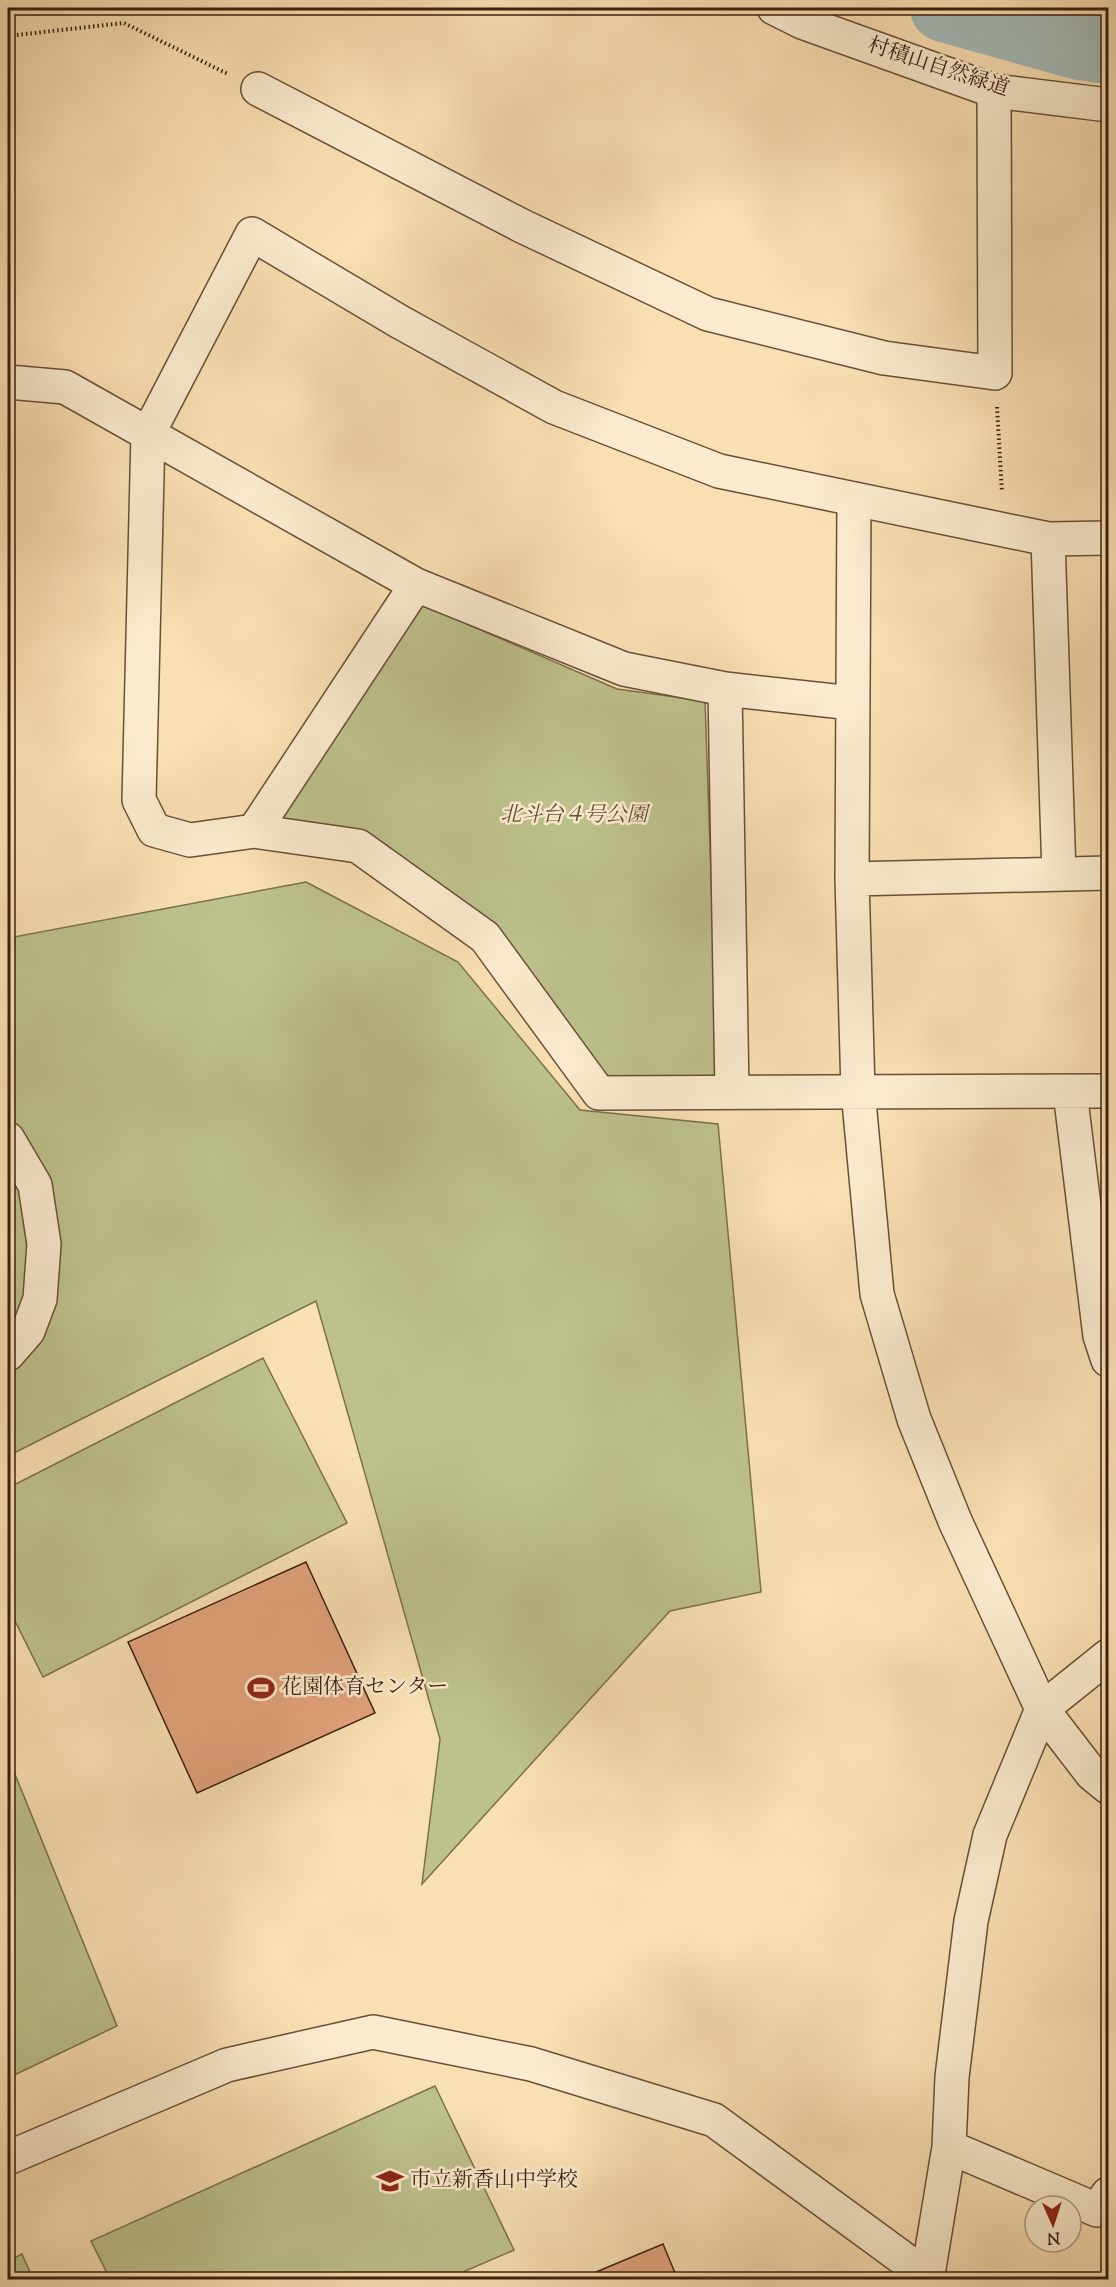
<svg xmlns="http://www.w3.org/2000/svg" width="1116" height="2287" font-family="'Sorts Mill Goudy','Noto Serif JP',serif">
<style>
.green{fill:#bdc28d;stroke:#7c704e;stroke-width:1.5}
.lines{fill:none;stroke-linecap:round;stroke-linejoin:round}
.river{stroke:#a4bab9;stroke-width:68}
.building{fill:#e3a37d;stroke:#3a1f0f;stroke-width:1.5}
.minor-casing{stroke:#6a4f38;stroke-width:36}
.path{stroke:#3a1f0f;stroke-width:4;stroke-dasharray:1.5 3;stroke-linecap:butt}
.minor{stroke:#fbebce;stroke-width:33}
.labels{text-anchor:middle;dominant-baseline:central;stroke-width:5;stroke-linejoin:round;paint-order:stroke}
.street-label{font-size:21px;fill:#3a1f0f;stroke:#fbebce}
.park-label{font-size:21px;font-style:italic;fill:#615035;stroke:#fbebce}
.poi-label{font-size:21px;fill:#3a1f0f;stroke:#fbebce;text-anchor:start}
</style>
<rect width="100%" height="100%" fill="#f9e0b3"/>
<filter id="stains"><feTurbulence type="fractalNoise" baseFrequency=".00333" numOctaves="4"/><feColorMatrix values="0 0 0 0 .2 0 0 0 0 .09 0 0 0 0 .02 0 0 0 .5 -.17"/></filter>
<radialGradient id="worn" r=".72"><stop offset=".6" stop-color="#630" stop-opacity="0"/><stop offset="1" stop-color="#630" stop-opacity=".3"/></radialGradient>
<path class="green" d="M421 604 617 689 705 701 718 1077 606 1078 496 925 369 833 276 821Z
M306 882 458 962 580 1110 718 1124 761 1592 670 1611 422 1884 440 1739 316 1301 8 1456V938Z
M263 1358 347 1523 43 1677 8 1607V1488Z
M8 1757 117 2026 8 2078Z
M435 2086 514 2250 447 2279H110L91 2241Z
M22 2254 33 2279H8V2261Z"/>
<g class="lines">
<path class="river" d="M944 8 1080 46 1108 50"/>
</g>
<path class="building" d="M306 1562 375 1713 197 1793 128 1642Z
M663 2244 678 2280H579L589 2275Z"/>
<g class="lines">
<defs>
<path id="minor" d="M774 8 802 22 994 91 1108 105
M258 89 522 226 708 314 884 358 995 373 994 91
M8 382 65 387 416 585 624 669 725 689 852 703
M854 500 852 879 858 1091 877 1294 914 1419 955 1521 1042 1709 1092 1774 1108 1787
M1108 538 1048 539 719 471 554 407 400 322 252 234 148 434 139 800 154 830 190 840 254 831 358 846 485 937 599 1093 1108 1091
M1048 539 1059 874
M725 689 732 1092
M254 831 416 585
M852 879 1108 873
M1070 1092 1100 1336 1108 1360
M8 1139 35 1185 44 1244 40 1299 28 1331 8 1354
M949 2147 1097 2210 1108 2194
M8 2158 227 2065 373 2032 531 2064 714 2120 927 2276
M927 2280 949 2147 952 2077 971 1921 990 1835 1042 1709 1108 1656"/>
</defs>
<use href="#minor" class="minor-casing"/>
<path class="path" d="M8 36 124 23 228 74
M997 407 1002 492"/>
<use href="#minor" class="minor"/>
</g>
<defs>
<symbol id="stadium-bare" viewBox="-9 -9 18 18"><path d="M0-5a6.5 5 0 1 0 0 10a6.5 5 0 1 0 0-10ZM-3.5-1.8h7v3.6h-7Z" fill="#8f2418" stroke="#fbebce" stroke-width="2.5" paint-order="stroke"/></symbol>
<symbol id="school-bare" viewBox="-9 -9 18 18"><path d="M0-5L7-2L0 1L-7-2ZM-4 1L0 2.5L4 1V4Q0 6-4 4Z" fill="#8f2418" stroke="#fbebce" stroke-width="2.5" paint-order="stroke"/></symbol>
</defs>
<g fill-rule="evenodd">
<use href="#stadium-bare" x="242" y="1669" width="38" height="38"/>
<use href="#school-bare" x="371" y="2162" width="38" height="38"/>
</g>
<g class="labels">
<g class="street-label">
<text transform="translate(938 68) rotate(18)">村積山自然緑道</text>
</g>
<g class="park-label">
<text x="574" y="816">北斗台４号公園</text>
</g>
<g class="poi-label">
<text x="281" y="1688">花園体育センター</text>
<text x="410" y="2181">市立新香山中学校</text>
</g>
</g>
<rect width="1116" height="2287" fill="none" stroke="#f9e0b3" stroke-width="30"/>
<rect x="9" y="9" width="1098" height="2269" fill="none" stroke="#3a1f0f" stroke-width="3"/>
<rect x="15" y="15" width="1086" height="2257" fill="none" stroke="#3a1f0f" stroke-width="1.5"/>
<g transform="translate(1053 2224) rotate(177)"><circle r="28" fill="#fbebce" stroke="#ae9982" stroke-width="1.5"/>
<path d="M0-4.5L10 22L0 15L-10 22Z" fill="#8f2418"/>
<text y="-9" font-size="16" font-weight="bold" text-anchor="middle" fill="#3a1f0f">N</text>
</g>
<rect width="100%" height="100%" filter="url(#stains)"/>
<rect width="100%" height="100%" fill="url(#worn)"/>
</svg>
